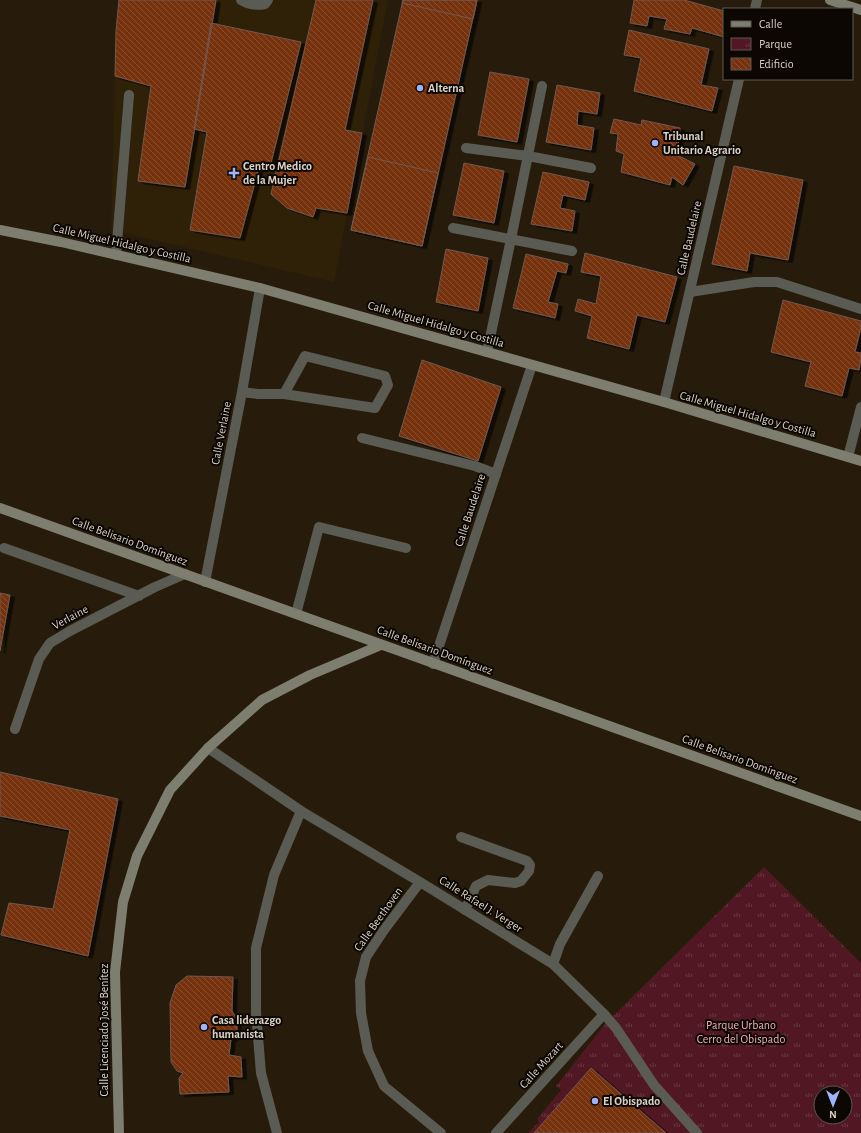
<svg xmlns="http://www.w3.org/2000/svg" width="861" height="1133" font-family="'Alegreya Sans',sans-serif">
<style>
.built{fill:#2f2008}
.park{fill:url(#park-tufts);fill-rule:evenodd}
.building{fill:url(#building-back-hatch);stroke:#6f5950;filter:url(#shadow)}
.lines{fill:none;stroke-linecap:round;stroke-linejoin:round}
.lane{stroke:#5a5b52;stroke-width:10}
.street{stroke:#5a5b52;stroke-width:10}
.secondary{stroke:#7d7e6f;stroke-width:10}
.poi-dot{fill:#9fb3fd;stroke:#0c0703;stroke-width:1.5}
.labels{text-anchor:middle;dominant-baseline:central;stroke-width:4;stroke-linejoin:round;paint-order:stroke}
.poi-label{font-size:12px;font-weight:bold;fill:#d9d1c7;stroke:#0c0703;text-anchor:start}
.street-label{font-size:12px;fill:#d9d1c7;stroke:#0c0703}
.park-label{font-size:12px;fill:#f2adb5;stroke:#0c0703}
</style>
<defs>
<pattern id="park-tufts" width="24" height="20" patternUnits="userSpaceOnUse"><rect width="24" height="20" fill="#511824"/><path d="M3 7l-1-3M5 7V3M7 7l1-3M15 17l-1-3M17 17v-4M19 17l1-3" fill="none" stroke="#693942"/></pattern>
<pattern id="building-back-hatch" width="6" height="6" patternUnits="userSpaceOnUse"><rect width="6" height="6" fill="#763210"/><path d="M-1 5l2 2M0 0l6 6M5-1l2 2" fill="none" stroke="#894f31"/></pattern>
<filter id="shadow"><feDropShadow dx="4.5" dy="2.5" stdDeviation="0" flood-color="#0009"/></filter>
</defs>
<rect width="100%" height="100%" fill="#271c0b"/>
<path class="built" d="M119 0H388L334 282 111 230 115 76 116 31Z"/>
<path class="park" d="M764 867 861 963V1133H528L539 1122 537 1119 561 1090 556 1086 606 1023ZM821 1093H845V1117H821Z"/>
<path class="building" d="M119 0H216L185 187 138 181 151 86 115 76 116 31Z
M316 0H373L345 130 362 133 347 213 316 208 313 217 287 208 271 194Z
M403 0H477L422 246 351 230Z
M403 0H477L473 19 402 3Z
M634 0H684L724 11V37L692 28 690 34 664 29 667 19 649 16 647 26 630 23Z
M211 23 301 42 270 167 260 164 240 238 190 230 207 132 194 129Z
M629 30 709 49 701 85 718 88 712 111 634 91 641 58 624 55Z
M490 72 529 79 517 142 478 135Z
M557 85 600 93 597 114 578 111 577 125 594 128 591 150 546 142Z
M614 119 641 125 642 120 680 128 677 155 695 164 683 185 672 177 670 185 621 172 624 154 616 151 618 134 610 133Z
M368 157 438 173 422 246 351 230Z
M464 163 504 171 494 223 453 215Z
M734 166 803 180 788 260 750 253 747 271 712 264Z
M543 172 589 182 585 200 563 195 560 208 575 211 572 231 531 224Z
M446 249 488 258 478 311 436 302Z
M585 253 677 277 665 322 637 315 629 349 587 338 592 316 575 311 578 299 596 304 601 276 581 272Z
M526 254 568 264 566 273 557 271 548 302 558 304 555 318 513 308Z
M783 300 861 321V327L855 352 861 353V359L859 370 849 368 842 396 805 386 811 362 771 352Z
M422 360 501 387 478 461 399 436Z
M0 593 10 595 0 651Z
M0 772 118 799 88 956 1 935 9 903 53 909 70 830 0 816Z
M187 976 233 977 232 1011 237 1019V1036L231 1039 229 1055 241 1057 242 1077 228 1076 229 1092 180 1094 179 1078 183 1073 177 1071 171 1062 170 1003 176 985Z
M591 1068 666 1133H534Z"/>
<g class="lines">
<path class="lane" d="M241 0C249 5 256 6 265 4L268 0
M466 148 528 156 591 168
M453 228 572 251
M116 255 129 95
M690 292 754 282H777L861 309
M487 352 511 239 542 86
M242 392 258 394H284L375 408 388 385 385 376 305 356 284 394
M362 438 475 466 496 474
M848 457 861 407
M4 548 139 596
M296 614 319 527 406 548
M15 729 39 659 50 643 70 631 155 587 185 574
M461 837 527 861 530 865 529 871 521 881 515 883 488 880 476 886 465 910
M553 964 560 944 598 876"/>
<path class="street" d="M755 9 757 0
M664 402 739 79
M205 582 242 392 260 288
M433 664 532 365
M208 748 301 811 420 882 553 964 604 1014 616 1028 654 1085 697 1133
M420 882 384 930 366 957 360 981 361 1013 368 1051 384 1086 441 1133
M277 1133 261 1073 256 1013V948L274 875 301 811
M496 1133 604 1014"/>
<path class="secondary" d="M830 0 861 10
M0 230 61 242 260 288 664 402 861 461
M0 508 861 816
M119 1133 115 972 123 902 137 856 170 790 208 748 262 700 310 675 381 645"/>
</g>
<g class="poi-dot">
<circle cx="420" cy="88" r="4"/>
<circle cx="655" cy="143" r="4"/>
<path d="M232 167h4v4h4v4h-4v4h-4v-4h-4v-4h4z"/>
<circle cx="204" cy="1027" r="4"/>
<circle cx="595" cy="1101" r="4"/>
</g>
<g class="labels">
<g class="poi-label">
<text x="428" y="88">Alterna</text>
<text x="663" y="136">Tribunal<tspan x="663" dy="14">Unitario Agrario</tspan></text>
<text x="243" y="166">Centro Medico<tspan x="243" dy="14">de la Mujer</tspan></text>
<text x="212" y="1020">Casa liderazgo<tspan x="212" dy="14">humanista</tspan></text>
<text x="603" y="1101">El Obispado</text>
</g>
<g class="street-label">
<text transform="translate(689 238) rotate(-77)">Calle Baudelaire</text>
<text transform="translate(122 243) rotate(13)">Calle Miguel Hidalgo y Costilla</text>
<text transform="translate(436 324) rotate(16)">Calle Miguel Hidalgo y Costilla</text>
<text transform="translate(748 414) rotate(16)">Calle Miguel Hidalgo y Costilla</text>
<text transform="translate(221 433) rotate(-79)">Calle Verlaine</text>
<text transform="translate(470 510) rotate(-72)">Calle Baudelaire</text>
<text transform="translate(130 541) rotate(20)">Calle Belisario Domínguez</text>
<text transform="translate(70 617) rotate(-28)">Verlaine</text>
<text transform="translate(435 650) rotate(20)">Calle Belisario Domínguez</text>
<text transform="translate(740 759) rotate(20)">Calle Belisario Domínguez</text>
<text transform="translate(481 904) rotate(32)">Calle Rafael J. Verger</text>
<text transform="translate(378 919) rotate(-55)">Calle Beethoven</text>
<text transform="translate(104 1030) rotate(-90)">Calle Licenciado José Benítez</text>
<text transform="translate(541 1065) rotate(-48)">Calle Mozart</text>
</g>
<g class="park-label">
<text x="741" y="1025">Parque Urbano<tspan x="741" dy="14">Cerro del Obispado</tspan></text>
</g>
</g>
<rect x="723" y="8" width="130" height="72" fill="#0c0703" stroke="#5e5851"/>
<rect x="731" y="21" width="20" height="6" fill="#7d7e6f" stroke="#5e5851"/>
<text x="759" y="28" font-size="12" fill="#d9d1c7">Calle</text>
<rect x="731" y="38" width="20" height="12" fill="url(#park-tufts)" stroke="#5e5851"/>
<text x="759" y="48" font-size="12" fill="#d9d1c7">Parque</text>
<rect x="731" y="58" width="20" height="12" fill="url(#building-back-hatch)" stroke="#5e5851"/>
<text x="759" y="68" font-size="12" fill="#d9d1c7">Edificio</text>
<g transform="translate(833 1105) rotate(180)"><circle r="19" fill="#0c0703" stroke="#5e5851"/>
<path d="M0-3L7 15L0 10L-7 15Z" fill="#9fb3fd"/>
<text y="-6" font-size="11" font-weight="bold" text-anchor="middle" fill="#d9d1c7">N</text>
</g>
</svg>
